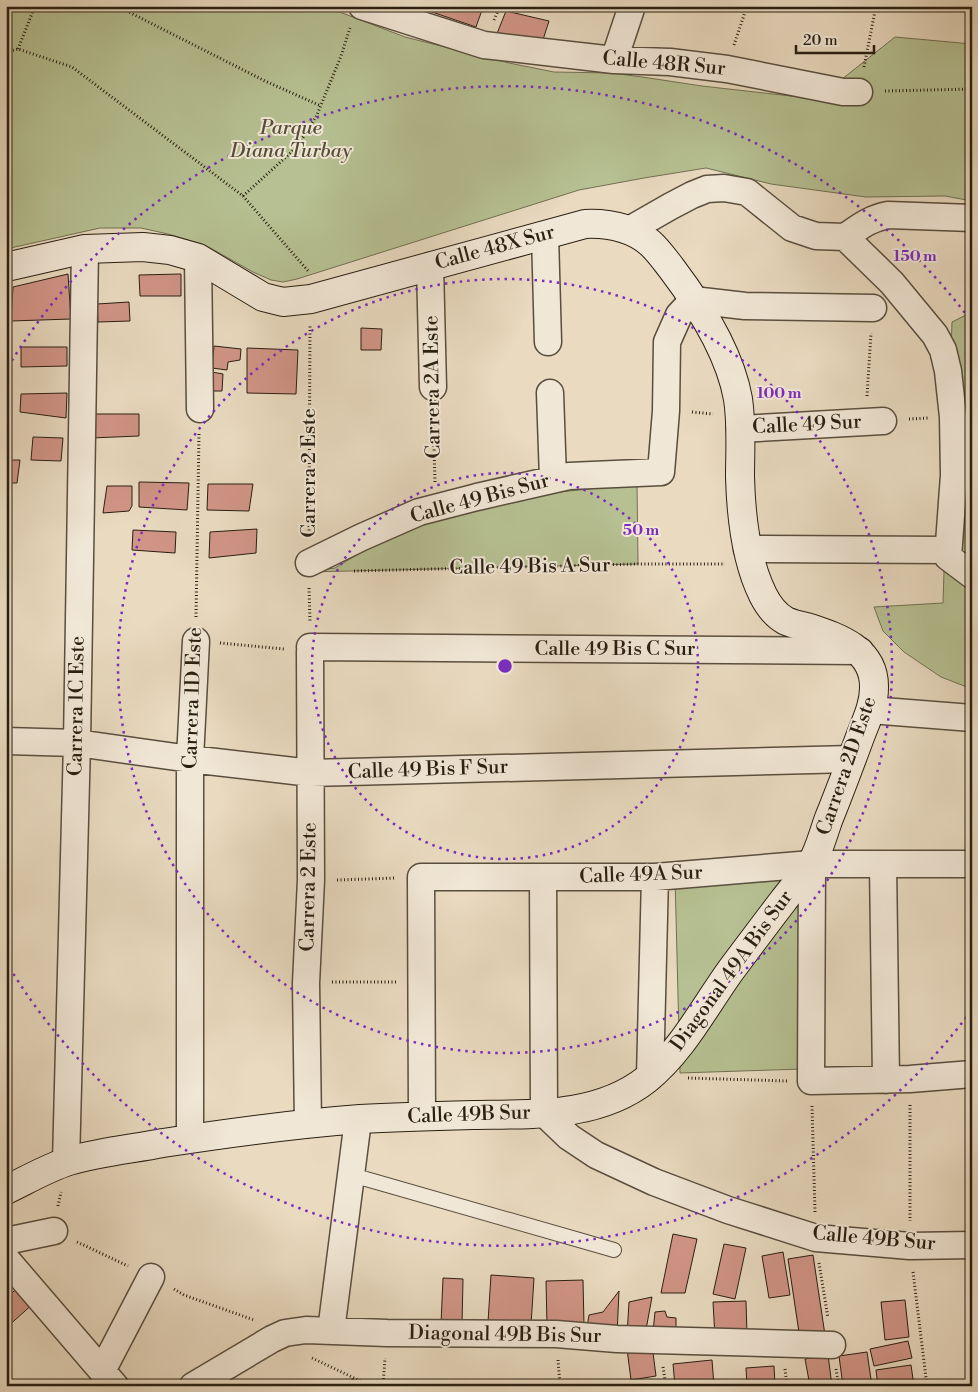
<svg xmlns="http://www.w3.org/2000/svg" width="978" height="1392" font-family="'Libre Bodoni',serif">
<style>
.green{fill:#b6c092;stroke:#707052}
.building{fill:#d19587;stroke:#291f12}
.lines{fill:none;stroke-linecap:round;stroke-linejoin:round}
.lane-casing{stroke:#594e3e;stroke-width:16}
.street-casing{stroke:#594e3e;stroke-width:29}
.secondary-casing{stroke:#291f12;stroke-width:30}
.path{stroke:#291f12;stroke-width:3;stroke-dasharray:1 2.5;stroke-linecap:butt}
.lane{stroke:#f1e7d6;stroke-width:14}
.street{stroke:#f1e7d6;stroke-width:26}
.secondary{stroke:#f1e7d6;stroke-width:28}
.ring{fill:none;stroke:#7b2cbf;stroke-width:2.5;stroke-dasharray:2.5 5}
.labels{text-anchor:middle;dominant-baseline:central;stroke-width:4;stroke-linejoin:round;paint-order:stroke}
.street-label{font-size:20px;fill:#291f12;stroke:#f1e7d6}
.park-label{font-size:20px;font-style:italic;fill:#534f38;stroke:#f1e7d6}
.centre{fill:#7b2cbf;stroke:#f1e7d6;stroke-width:2.5}
.ring-label{font-size:15px;text-anchor:middle;font-weight:bold;fill:#7b2cbf;stroke:#f1e7d6;stroke-width:4;stroke-linejoin:round;paint-order:stroke}
</style>
<rect width="100%" height="100%" fill="#e9dac0"/>
<filter id="stains"><feTurbulence type="fractalNoise" baseFrequency=".004" numOctaves="4"/><feColorMatrix values="0 0 0 0 .2 0 0 0 0 .09 0 0 0 0 .02 0 0 0 .5 -.17"/></filter>
<radialGradient id="worn" r=".72"><stop offset=".6" stop-color="#630" stop-opacity="0"/><stop offset="1" stop-color="#630" stop-opacity=".3"/></radialGradient>
<path class="green" d="M6 6H324L405 37 509 63 554 72 612 73 649 78 702 86 817 99 895 37 972 44V201L945 196 866 197 771 184 706 168 644 178 579 190 297 279 283 282 271 280 253 272 205 245 168 234 141 228H100L6 249Z
M972 312V689L941 677 904 652 883 631 874 607 943 603 952 322Z
M637 484 638 564 309 572 335 568 373 545 429 522 510 497Z
M798 874 803 1069 680 1073 675 877Z"/>
<path class="building" d="M430 6H470L482 10 476 27 429 11Z
M506 11 549 21 541 46 496 36Z
M68 274 71 319 11 321 13 287Z
M181 274V296H140L139 275Z
M129 302 130 321 98 322 97 304Z
M361 328 382 329 381 350H361Z
M214 346 241 349 240 360 228 362 227 370 212 368Z
M21 347H67V366L21 367Z
M247 348 298 350 296 394 247 393Z
M206 371 223 374 222 391H203Z
M67 393 66 418 20 412 21 394Z
M91 414H139V436L91 438Z
M33 437 63 438 61 461 31 460Z
M6 460H20L17 483H6Z
M139 482 189 483 187 510 139 507Z
M208 484H253L249 511 207 510Z
M107 486H132V506L129 511 103 513Z
M257 529 256 553 209 558 210 532Z
M133 530 176 532 175 553 132 550Z
M673 1234 697 1239 685 1293H661Z
M724 1244 746 1248 735 1299 713 1294Z
M783 1252 790 1295 769 1298 762 1256Z
M813 1255 825 1335 800 1339 788 1259Z
M491 1275 534 1278 531 1325 488 1322Z
M443 1278 463 1279 462 1325 441 1324Z
M583 1280 584 1326 547 1327 546 1281Z
M21 1285 34 1303 6 1328V1298Z
M619 1291 617 1335 586 1333 589 1315 603 1312Z
M652 1297 645 1335 627 1336 629 1302Z
M905 1300 909 1337 885 1340 881 1302Z
M746 1301 747 1335 715 1337 713 1302Z
M665 1311 667 1317 676 1318V1333L653 1332 655 1312Z
M908 1341 912 1358 874 1366 870 1349Z
M652 1345 656 1376 631 1380 627 1349Z
M867 1352 872 1386H843L839 1356Z
M828 1355 832 1386H810L805 1359Z
M712 1360 714 1386H675L673 1364Z
M911 1365 914 1386H878L876 1370Z
M774 1366 775 1386H747L746 1368Z
M659 1382V1386H634V1383Z"/>
<g class="lines">
<defs>
<path id="lane" d="M350 1176 366 1179 614 1250"/>
<path id="street" d="M362 6 484 45 614 60 670 62 727 69 843 92H859
M614 60 632 6
M629 230 671 206 692 195 707 189 724 188 747 192 792 228 816 236 845 237C861 226 869 219 888 215L972 218
M545 235 548 342
M845 237 892 283 935 335 943 350 948 371 953 417 954 475 948 557 972 575
M198 258 200 409
M430 266 433 387
M550 393 553 479
M740 429 883 421
M747 549 948 550
M309 563 362 537 419 512 477 497 569 476 661 472 666 411 667 342 679 315 693 300 745 306 873 308
M310 647 860 651
M870 710 972 718
M6 741 77 743 190 759 311 773 852 759
M812 864 811 1081 910 1079 972 1074
M883 864 886 1080
M543 877 544 1113 569 1137 596 1155 654 1182 728 1210 816 1238 910 1246 972 1245
M650 1077 655 877
M422 1116 421 877H655L812 864H972
M308 1124 306 983 311 880 310 651
M190 1139V759L196 641
M66 1162 77 743 85 249
M6 1241 54 1231
M6 1259 115 1386
M331 1331 358 1120
M102 1371 151 1277
M193 1386 272 1339 285 1333 306 1330 387 1333 556 1334 617 1339 832 1345"/>
<path id="secondary" d="M6 267 85 249 143 247 170 250 198 258 263 297 283 302 311 299 585 224C609 223 631 227 650 243 658 250 665 260 672 269 700 306 730 353 738 399 742 425 740 451 740 477 741 515 746 561 763 595 768 605 775 615 786 621 793 624 802 626 810 628 840 638 875 650 874 688 874 705 866 721 860 737 850 764 840 791 829 818 823 834 819 852 810 866 802 878 792 889 783 901 766 923 749 946 731 970 705 1006 682 1051 647 1079 598 1118 532 1114 473 1115 435 1116 398 1117 360 1119 294 1124 228 1133 163 1143 132 1149 99 1152 69 1161 47 1168 27 1180 6 1190"/>
</defs>
<use href="#lane" class="lane-casing"/>
<use href="#street" class="street-casing"/>
<use href="#secondary" class="secondary-casing"/>
<path class="path" d="M117 6 265 81 321 106
M494 20 500 6
M734 45 747 6
M18 49 35 6
M6 52 18 49 72 67 243 196 309 272
M864 67 876 6
M885 91 972 89
M243 196 297 147 317 115 341 56 350 28
M867 396 871 333
M433 411 435 482
M692 412 713 414
M909 419 928 418
M309 534 310 325
M354 571 638 564H725
M309 588 310 621
M196 617 199 433
M220 643 284 649
M337 880 396 878
M332 982H396
M688 1078 787 1081
M910 1105V1221
M812 1106 815 1212
M58 1206 61 1192
M77 1242 128 1266
M819 1263 828 1318
M913 1272 927 1386
M174 1289 184 1295 254 1320
M312 1358 371 1386
M558 1360 560 1386
M663 1367 666 1386
M785 1369 787 1386
M836 1369 839 1386
M349 1386 354 1377
M383 1386 385 1358"/>
<use href="#lane" class="lane"/>
<use href="#street" class="street"/>
<use href="#secondary" class="secondary"/>
</g>
<g class="ring">
<circle cx="505" cy="666" r="193"/>
<circle cx="505" cy="666" r="387"/>
<path d="M971 1011A580 580 0 0 1 8 965M8 367A580 580 0 0 1 971 321"/>
</g>
<g class="labels">
<g class="street-label">
<text transform="translate(664 64) rotate(5)">Calle 48R Sur</text>
<text transform="translate(495 248) rotate(-15)">Calle 48X Sur</text>
<text transform="translate(433 387) rotate(-91)">Carrera 2A Este</text>
<text transform="translate(807 425) rotate(-3)">Calle 49 Sur</text>
<text transform="translate(309 473) rotate(-90)">Carrera 2 Este</text>
<text transform="translate(480 499) rotate(-15)">Calle 49 Bis Sur</text>
<text transform="translate(530 567) rotate(-1)">Calle 49 Bis A Sur</text>
<text x="615" y="649">Calle 49 Bis C Sur</text>
<text transform="translate(193 698) rotate(-88)">Carrera 1D Este</text>
<text transform="translate(77 706) rotate(-89)">Carrera 1C Este</text>
<text transform="translate(847 766) rotate(-71)">Carrera 2D Este</text>
<text transform="translate(428 770) rotate(-2)">Calle 49 Bis F Sur</text>
<text transform="translate(641 875) rotate(-2)">Calle 49A Sur</text>
<text transform="translate(309 887) rotate(-89)">Carrera 2 Este</text>
<text transform="translate(732 971) rotate(-54)">Diagonal 49A Bis Sur</text>
<text transform="translate(469 1115) rotate(-2)">Calle 49B Sur</text>
<text transform="translate(874 1239) rotate(5)">Calle 49B Sur</text>
<text transform="translate(505 1335) rotate(1)">Diagonal 49B Bis Sur</text>
</g>
<g class="park-label">
<text x="291" y="128">Parque<tspan x="291" dy="23">Diana Turbay</tspan></text>
</g>
</g>
<circle cx="505" cy="666" r="8" class="centre"/>
<g class="ring-label">
<text x="915" y="261">150 m</text>
<text x="779" y="398">100 m</text>
<text x="641" y="535">50 m</text>
</g>
<rect width="978" height="1392" fill="none" stroke="#e9dac0" stroke-width="25"/>
<rect x="8" y="8" width="963" height="1377" fill="none" stroke="#291f12" stroke-width="2.5"/>
<rect x="12" y="12" width="953" height="1367" fill="none" stroke="#291f12"/>
<path d="M796 45v8h78v-8" fill="none" stroke="#291f12" stroke-width="2.5"/>
<text x="803" y="45" font-size="15" fill="#291f12" stroke="#f1e7d6" stroke-width="4" paint-order="stroke">20 m</text>
<rect width="100%" height="100%" filter="url(#stains)"/>
<rect width="100%" height="100%" fill="url(#worn)"/>
</svg>
